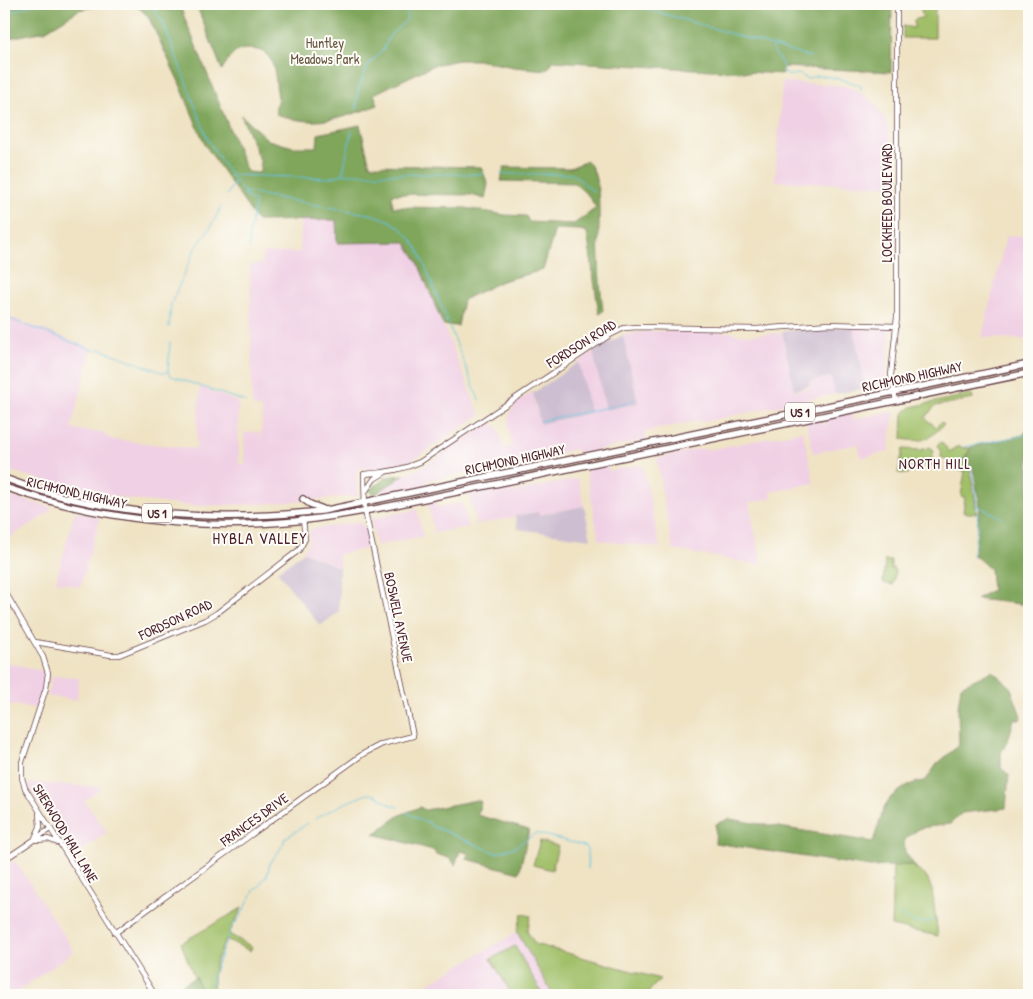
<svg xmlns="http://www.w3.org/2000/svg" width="1033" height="999" font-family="'Patrick Hand',sans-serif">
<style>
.built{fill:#f0d0e4}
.industrial{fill:#cebed1}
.green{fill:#a0bf67;stroke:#756f49}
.forest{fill:#80a65c;stroke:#656244}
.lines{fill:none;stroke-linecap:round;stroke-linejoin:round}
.stream{stroke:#63c3e1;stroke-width:1}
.secondary-casing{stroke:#633c42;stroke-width:6}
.highway-casing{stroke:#633c42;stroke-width:8}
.secondary{stroke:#fff;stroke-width:4.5}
.highway{stroke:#fff;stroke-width:5.5}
.labels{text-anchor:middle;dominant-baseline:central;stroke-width:4;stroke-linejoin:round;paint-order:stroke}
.shield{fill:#fdfcf7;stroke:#806168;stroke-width:1}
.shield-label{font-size:12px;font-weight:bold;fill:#4a1f2b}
.park-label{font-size:14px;fill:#685740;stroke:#fdfcf7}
.street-label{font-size:14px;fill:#4a1f2b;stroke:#fdfcf7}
.neighbourhood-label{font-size:15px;letter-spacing:1px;fill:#4a1f2b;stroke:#fdfcf7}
.quarter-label{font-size:16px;letter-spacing:1px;fill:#4a1f2b;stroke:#fdfcf7}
</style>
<rect width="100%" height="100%" fill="#fdfcf7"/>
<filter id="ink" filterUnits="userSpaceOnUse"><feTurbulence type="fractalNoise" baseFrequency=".02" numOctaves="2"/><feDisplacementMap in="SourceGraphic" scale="10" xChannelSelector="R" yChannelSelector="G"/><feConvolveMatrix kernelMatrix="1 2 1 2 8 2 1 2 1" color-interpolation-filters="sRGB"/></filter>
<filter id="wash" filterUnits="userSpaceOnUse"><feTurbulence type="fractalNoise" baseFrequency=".0096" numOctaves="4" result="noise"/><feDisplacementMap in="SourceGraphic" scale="20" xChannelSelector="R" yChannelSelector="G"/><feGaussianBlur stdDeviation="1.12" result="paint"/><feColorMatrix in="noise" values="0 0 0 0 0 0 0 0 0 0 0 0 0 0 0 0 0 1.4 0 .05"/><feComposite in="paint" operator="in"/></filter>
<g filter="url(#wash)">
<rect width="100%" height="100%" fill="#efe3c4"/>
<path class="built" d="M782 82 837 85 849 87 863 94 876 105 886 121 891 139 892 186 775 181Z
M301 220H337L389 242H405L417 260 478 411 481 413 476 418 411 461 389 468 357 469 358 496 263 504 193 506 143 501 96 494 49 482 4 469V315L92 348 71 429 103 433 110 439 196 449 200 387 238 402 239 464 245 465 244 433 260 432 261 447 262 409 252 405 250 265 262 264 263 253 300 252Z
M1029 235V340L982 337 1006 236Z
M853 326 891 329 885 385 866 389Z
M646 331 734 332 735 334 747 335 782 333 795 391 810 388 809 382 832 377 835 394 702 422 701 420 645 432 646 440 578 454 577 449 519 461 516 460 517 467 479 475 478 470 425 481 426 486 390 494 385 492 374 495 404 475 423 467 487 424H493L498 428 504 448 512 446 508 425 510 413 517 403 532 392 540 424 589 413 579 362 593 352 606 409 638 403 623 335Z
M889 412H892L894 416 888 452 861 458 858 444 813 453 806 422 821 419 823 425 826 424 824 418 852 413 853 419Z
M803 431 814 483 771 492 772 498 749 503 762 565 673 550 660 482H661L657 460 658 458 698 449H714Z
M607 463 609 471 639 465 643 466 660 548 599 540 586 471 589 467Z
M577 479 579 481 584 506 538 515 537 512 476 525 469 493 510 484 512 492Z
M4 495 51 507 50 512 4 541Z
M435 499 437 507 460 503 463 504 468 527 434 533 427 500Z
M417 509 423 536 376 546 371 519Z
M75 511 100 518 80 587 56 581Z
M359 522 364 526 369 548 339 554V568L303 551 309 542V533L312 529Z
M4 662 43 671V685L37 706 35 708 4 704Z
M52 676 79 678 77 700 47 696Z
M28 783 103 787 84 801 107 832 78 853 73 852 64 841 66 839 55 823 52 825 32 794Z
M15 860 74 951 13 995H4V868Z
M517 932 553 995H425L426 985Z"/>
<path class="industrial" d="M853 327 866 388 835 394 831 377 809 382 810 386 794 390 782 331Z
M623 335 638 403 606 410 593 352Z
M579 362 590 413 540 424 533 393Z
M584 506 591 539 518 529 515 516 538 512 539 515Z
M304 552 339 568V612L320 626 277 571Z"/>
<path class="green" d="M920 7H935V38H903V26L914 28V20L923 17Z
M972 394 973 399 935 406 925 418 936 427 941 422 944 424C930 439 924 443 902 439L903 414 911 407Z
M941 442 950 452 955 447 957 448 959 446 963 448H971L964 460H962L969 466 975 498 976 514 963 512 965 498 961 496 965 471 954 469 955 463 941 457 940 450 937 445Z
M930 447 935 451 933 452 932 466 920 464 919 470 912 469 911 472 907 474 898 473 903 449 921 450Z
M885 560 891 561V569L893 568 895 571 893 585 883 583Z
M540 841 558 846 552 870 533 865Z
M911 865 927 877 932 890 938 936 891 926 893 866Z
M242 908 229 934 252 947 250 951 226 939C218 956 208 976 216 995H201L181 943Z
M522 914 531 916 527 931 535 944 660 979 646 995H553L517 932Z
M515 946 543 995H512L491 959Z"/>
<path class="forest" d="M25 4H108L79 10 45 31 4 39V10Z
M134 4H179L247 172 260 173V160L241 115 268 140 293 147H317L318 134 360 125 370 165 481 167 488 184 485 199 471 195 392 194 393 207 466 208 505 215 526 216 529 222 574 224 596 208 589 196 574 183 501 181 504 167 570 168 587 161C605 177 597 236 599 260 599 277 601 294 603 311L599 314 587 232 580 230 555 229 543 270 502 281 463 300 458 326 443 325 417 260 405 242 337 243 336 220 257 221 205 145 179 82 148 16Z
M196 4H892L891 72 783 67 782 74 552 61 551 65 546 70 514 67 477 60H459L434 65 374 94 378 105C342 119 313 128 276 114 275 105 277 105 278 99 278 94 276 88 276 83 274 63 271 49 248 49 234 49 228 59 222 70Z
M1029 428V605L976 599 992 590 990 569 974 555 980 506 973 467 964 460 971 447 1023 435Z
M404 475 374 495 369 490 387 477Z
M992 671 1010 686 1021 716 1020 720 1014 719 1008 741 1001 752V768L1009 775 1006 808 962 813 950 824 920 828 904 840 905 852 917 869 911 865 870 867 715 843 716 824 729 819 873 842 883 810 891 797 908 785 926 780 937 764 959 745 958 707 961 686Z
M477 800 481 802 477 815 529 830 519 873 467 859 468 853 460 851 455 865 451 859 436 854 433 850 374 834 400 815 420 807 425 810Z
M196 977 202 995H190L183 984Z"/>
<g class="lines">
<path class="stream" d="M150 4 163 22 208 140 230 175 244 192 245 196 255 202 249 236V248
M631 4 806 56H811
M655 10V4
M4 14 34 4
M771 47 782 64 785 74C791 76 792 75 797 74 801 74 804 78 808 79 810 79 813 76 815 76 828 75 850 81 861 86V90
M356 110 358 91 368 65 383 50 390 35 407 20V4
M343 174 345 162 352 131
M501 174H573L595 193
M231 175 328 178 343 174H483
M244 192 374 215C397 222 406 231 419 251L479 400
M227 195 234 182
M4 317 93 350 100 349 164 373 168 371
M169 327 171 304 195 249 210 228 221 207
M170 343 168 371 171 376 246 402
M540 421 629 403 634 398
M963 447 1025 435 1029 432
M960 458 971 467 976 493 978 525 973 556
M978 506 1002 518
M406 812 424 822 427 821 432 826 496 853 515 847 536 833 585 846 587 850 588 869
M315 819C322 814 363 794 369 794 378 794 383 801 391 805 393 806 396 806 398 807
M898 914C916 924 914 925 935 920
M210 995 212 977 233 924 237 922 255 889 261 885 263 879 267 876 270 863 281 848V846L284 843V839L308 823"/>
</g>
</g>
<g filter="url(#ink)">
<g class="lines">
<defs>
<path id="secondary" d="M896 401 891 375 897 317V4
M365 492 374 479 384 473
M4 590 43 657 48 673 46 688 22 762V778L25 788 155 995
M35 642 111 655H119L205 620 217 613 299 550 305 539 303 519
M35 838 40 827 39 814
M37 840 48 839 58 843
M4 860 50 829
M115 933 363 754 382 744 413 736 365 511 364 474C384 473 402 470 420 462L610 335 624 328 638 327 756 329 829 324 897 326"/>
<path id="highway" d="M4 478C104 517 216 522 322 511L1029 364
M4 487C94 518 190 530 285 522 320 519 355 513 390 506L1029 373
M303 499 310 504 323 509"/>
</defs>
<use href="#secondary" class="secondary-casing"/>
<use href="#highway" class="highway-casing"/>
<use href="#secondary" class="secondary"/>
<use href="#highway" class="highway"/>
</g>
</g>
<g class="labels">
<g class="shield">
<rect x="785" y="402.5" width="30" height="19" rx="4"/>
<rect x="142" y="503.5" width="30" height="19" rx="4"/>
</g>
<g class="shield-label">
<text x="800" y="412">US 1</text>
<text x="157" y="513">US 1</text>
</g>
<g class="park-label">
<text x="325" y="42">Huntley<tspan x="325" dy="16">Meadows Park</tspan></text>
</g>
<g class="street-label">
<text transform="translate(886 203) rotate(-90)">LOCKHEED BOULEVARD</text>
<text transform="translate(581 343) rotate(-32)">FORDSON ROAD</text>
<text transform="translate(912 376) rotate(-12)">RICHMOND HIGHWAY</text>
<text transform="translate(515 459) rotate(-12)">RICHMOND HIGHWAY</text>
<text transform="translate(77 492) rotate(13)">RICHMOND HIGHWAY</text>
<text transform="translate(399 617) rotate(78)">BOSWELL AVENUE</text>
<text transform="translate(175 619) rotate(-25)">FORDSON ROAD</text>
<text transform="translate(254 819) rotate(-36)">FRANCES DRIVE</text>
<text transform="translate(66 833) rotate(59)">SHERWOOD HALL LANE</text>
</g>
<g class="neighbourhood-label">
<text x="935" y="463">NORTH HILL</text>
</g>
<g class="quarter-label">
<text x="260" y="538">HYBLA VALLEY</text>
</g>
</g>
<rect width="1033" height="999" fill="none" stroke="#fdfcf7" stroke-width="20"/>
</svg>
